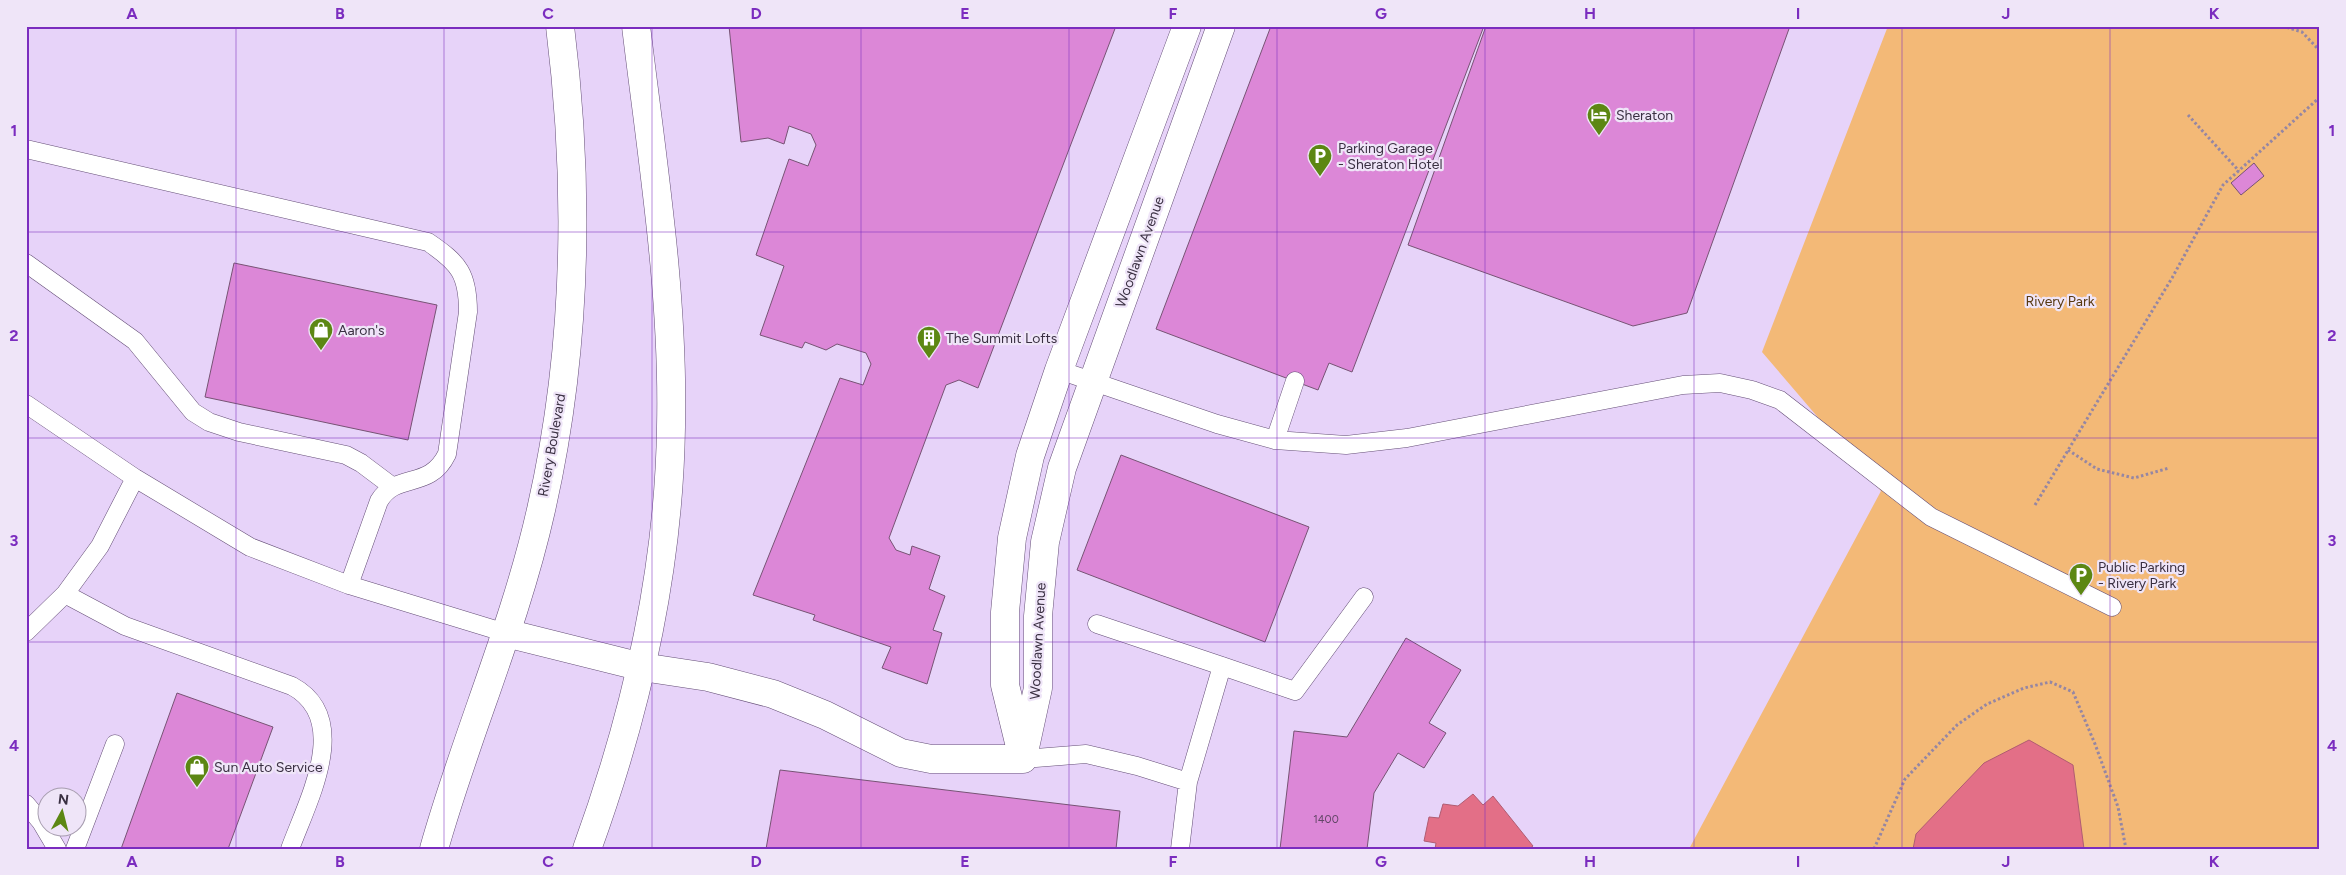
<svg xmlns="http://www.w3.org/2000/svg" width="2346" height="875" font-family="Figtree,sans-serif">
<style>
.green{fill:#f3b977}
.water{fill:#e36f87;stroke:#b05c72}
.building{fill:#dc87d7;stroke:#775374}
.lines{fill:none;stroke-linecap:round;stroke-linejoin:round}
.lane-casing{stroke:#654f77;stroke-width:19}
.street-casing{stroke:#654f77;stroke-width:29}
.secondary-casing{stroke:#654f77;stroke-width:29}
.path{stroke:#9586a3;stroke-width:3;stroke-dasharray:2.5 2.5;stroke-linecap:butt}
.lane{stroke:#fff;stroke-width:18}
.street{stroke:#fff;stroke-width:28}
.secondary{stroke:#fff;stroke-width:28}
.grid{fill:none;stroke:#7b2cbf;stroke-width:1;stroke-opacity:0.55}
.labels{text-anchor:middle;dominant-baseline:central;stroke-width:4.5;stroke-linejoin:round;paint-order:stroke}
.number-label{font-size:11px;fill:#624667}
.poi-label{font-size:14px;fill:#3a3042;stroke:#efe5f8;text-anchor:start}
.street-label{font-size:14px;fill:#3a3042;stroke:#efe5f8}
.park-label{font-size:14px;fill:#583910;stroke:#efe5f8}
.neatline{fill:none;stroke:#7b2cbf;stroke-width:2}
.grid-label{font-size:16px;text-anchor:middle;font-weight:bold;fill:#7b2cbf}
</style>
<rect width="100%" height="100%" fill="#e7d3f9"/>
<path class="green" d="M1888 26H2320V849H1689L1881 491 1762 352Z"/>
<path class="water" d="M2029 740 2073 765 2084 849H1913L1916 834 1984 763Z
M1473 794 1483 805 1493 796 1533 846 1529 849H1435L1436 843 1424 841 1429 817 1439 818 1443 804 1458 806Z"/>
<path class="building" d="M729 26H1116L978 388 959 380 946 385 889 538 896 550 910 555 912 546 940 556 929 589 945 596 933 630 942 633 927 684 882 668 891 647 813 620 815 615 753 595 840 378 863 385 871 364 866 353 837 344 826 350 805 342 802 348 760 335 784 266 756 255 789 159 808 166 816 145 811 134 789 126 784 144 768 138 741 142Z
M1271 26H1484L1352 372 1329 363 1318 390 1156 329Z
M1486 26H1790L1687 313 1633 326 1408 245Z
M2254 163 2264 176 2241 195 2231 183Z
M234 263 437 305 408 440 205 397Z
M1121 455 1309 527 1265 642 1077 570Z
M1406 638 1461 670 1429 723 1446 733 1424 768 1398 753 1374 793 1367 849H1280L1294 731 1347 737Z
M177 693 273 727 228 849H121Z
M780 770 1120 811 1116 849H766Z"/>
<g class="lines">
<defs>
<path id="lane" d="M26 149 428 242C459 263 468 274 468 312L447 454C429 491 397 471 379 501L349 585
M26 263 135 341 193 412 209 422 239 432 346 455 361 463 393 487
M1059 370 1217 424 1275 440 1346 445 1407 438 1683 385 1720 383 1752 390 1780 400 1931 517 2112 607
M26 404 135 478 250 547 349 585 506 633
M1275 440 1295 381
M65 594 125 626 292 686C353 719 307 802 290 849
M1097 624 1222 666
M26 632 65 594 100 546 135 478
M1023 759 1086 754 1137 766 1188 782 1180 849
M1188 782 1222 666 1295 691 1364 597
M26 804 41 822 57 849
M75 849 115 744"/>
<path id="street" d="M506 633 642 667 708 677 773 694 825 715 901 753 931 759H1023
M1024 752 1038 688V616L1045 542 1062 468 1221 26
M1023 759 1005 685V612L1012 538 1030 456 1059 370 1187 26"/>
<path id="secondary" d="M434 849C466 735 515 626 541 510 577 352 580 187 560 26
M587 849C636 714 669 571 671 427 674 293 652 159 636 26"/>
</defs>
<use href="#lane" class="lane-casing"/>
<use href="#street" class="street-casing"/>
<use href="#secondary" class="secondary-casing"/>
<path class="path" d="M2282 26 2302 32 2320 51
M2188 115 2239 171
M2068 450 2097 469 2134 478 2169 468
M2035 505 2172 278 2223 185 2320 97
M1874 849 1905 779 1957 725 1987 704 2024 688 2050 682 2073 692 2095 744 2118 807 2126 849"/>
<use href="#lane" class="lane"/>
<use href="#street" class="street"/>
<use href="#secondary" class="secondary"/>
</g>
<path class="grid" d="M236 26V849M444 26V849M652 26V849M861 26V849M1069 26V849M1277 26V849M1485 26V849M1694 26V849M1902 26V849M2110 26V849M26 232H2320M26 438H2320M26 642H2320"/>
<defs>
<symbol id="hotel-pin" viewBox="-11 -11 22 30"><path d="M0 17L-7.5 6A9.5 9.5 0 1 1 7.5 6Z" fill="#5c8713" stroke="#efe5f8"/><path d="M-6-4.5h1.5V1H6V5H4.5V3h-9V5H-6ZM-4 0a1.8 1.8 0 1 1 3.6 0ZM.5 0V-2.5h3Q6-2.5 6 0Z" fill="#fff"/></symbol>
<symbol id="parking-pin" viewBox="-11 -11 22 30"><path d="M0 17L-7.5 6A9.5 9.5 0 1 1 7.5 6Z" fill="#5c8713" stroke="#efe5f8"/><path d="M-3.5-5.5H1a3.5 3.5 0 0 1 0 7H-1V5.5H-3.5ZM-1-3.4V-.6H.8a1.4 1.4 0 0 0 0-2.8Z" fill="#fff"/></symbol>
<symbol id="shop-pin" viewBox="-11 -11 22 30"><path d="M0 17L-7.5 6A9.5 9.5 0 1 1 7.5 6Z" fill="#5c8713" stroke="#efe5f8"/><path d="M-5-2.5h2.3a2.7 3.5 0 0 1 5.4 0H5L5.5 6h-11ZM-1.5-2.5h3a1.5 2.3 0 0 0-3 0Z" fill="#fff"/></symbol>
<symbol id="building-pin" viewBox="-11 -11 22 30"><path d="M0 17L-7.5 6A9.5 9.5 0 1 1 7.5 6Z" fill="#5c8713" stroke="#efe5f8"/><path d="M-4-6H4V6H1V3H-1V6H-4ZM-2.5-4.3h1.7v1.8h-1.7ZM.8-4.3h1.7v1.8H.8ZM-2.5-1h1.7V.8h-1.7ZM.8-1h1.7V.8H.8Z" fill="#fff"/></symbol>
</defs>
<g fill-rule="evenodd">
<use href="#hotel-pin" x="1585" y="101" width="28" height="38"/>
<use href="#parking-pin" x="1306" y="142" width="28" height="38"/>
<use href="#shop-pin" x="307" y="316" width="28" height="38"/>
<use href="#building-pin" x="915" y="324" width="28" height="38"/>
<use href="#parking-pin" x="2067" y="561" width="28" height="38"/>
<use href="#shop-pin" x="183" y="753" width="28" height="38"/>
</g>
<g class="labels">
<g class="number-label">
<text x="1326" y="819">1400</text>
</g>
<g class="poi-label">
<text x="1616" y="115">Sheraton</text>
<text x="1338" y="148">Parking Garage<tspan x="1338" dy="16">- Sheraton Hotel</tspan></text>
<text x="338" y="330">Aaron's</text>
<text x="946" y="338">The Summit Lofts</text>
<text x="2098" y="567">Public Parking<tspan x="2098" dy="16">- Rivery Park</tspan></text>
<text x="214" y="767">Sun Auto Service</text>
</g>
<g class="street-label">
<text transform="translate(1140 252) rotate(-70)">Woodlawn Avenue</text>
<text transform="translate(552 445) rotate(-80)">Rivery Boulevard</text>
<text transform="translate(1038 641) rotate(-87)">Woodlawn Avenue</text>
</g>
<g class="park-label">
<text x="2060" y="301">Rivery Park</text>
</g>
</g>
<rect width="2346" height="875" fill="none" stroke="#efe5f8" stroke-width="55"/>
<g transform="translate(62 812) rotate(7)"><circle r="24" fill="#efe5f8" stroke="#a79daf"/>
<path d="M0-4L9 19L0 12L-9 19Z" fill="#5c8713"/>
<text y="-8" font-size="14" font-weight="bold" text-anchor="middle" fill="#3a3042">N</text>
</g>
<rect x="28" y="28" width="2290" height="820" class="neatline"/>
<g class="grid-label">
<text x="132" y="19">A</text>
<text x="340" y="19">B</text>
<text x="548" y="19">C</text>
<text x="756" y="19">D</text>
<text x="965" y="19">E</text>
<text x="1173" y="19">F</text>
<text x="1381" y="19">G</text>
<text x="1590" y="19">H</text>
<text x="1798" y="19">I</text>
<text x="2006" y="19">J</text>
<text x="2214" y="19">K</text>
<text x="14" y="136">1</text>
<text x="2332" y="136">1</text>
<text x="14" y="341">2</text>
<text x="2332" y="341">2</text>
<text x="14" y="546">3</text>
<text x="2332" y="546">3</text>
<text x="14" y="751">4</text>
<text x="2332" y="751">4</text>
<text x="132" y="867">A</text>
<text x="340" y="867">B</text>
<text x="548" y="867">C</text>
<text x="756" y="867">D</text>
<text x="965" y="867">E</text>
<text x="1173" y="867">F</text>
<text x="1381" y="867">G</text>
<text x="1590" y="867">H</text>
<text x="1798" y="867">I</text>
<text x="2006" y="867">J</text>
<text x="2214" y="867">K</text>
</g>
</svg>
